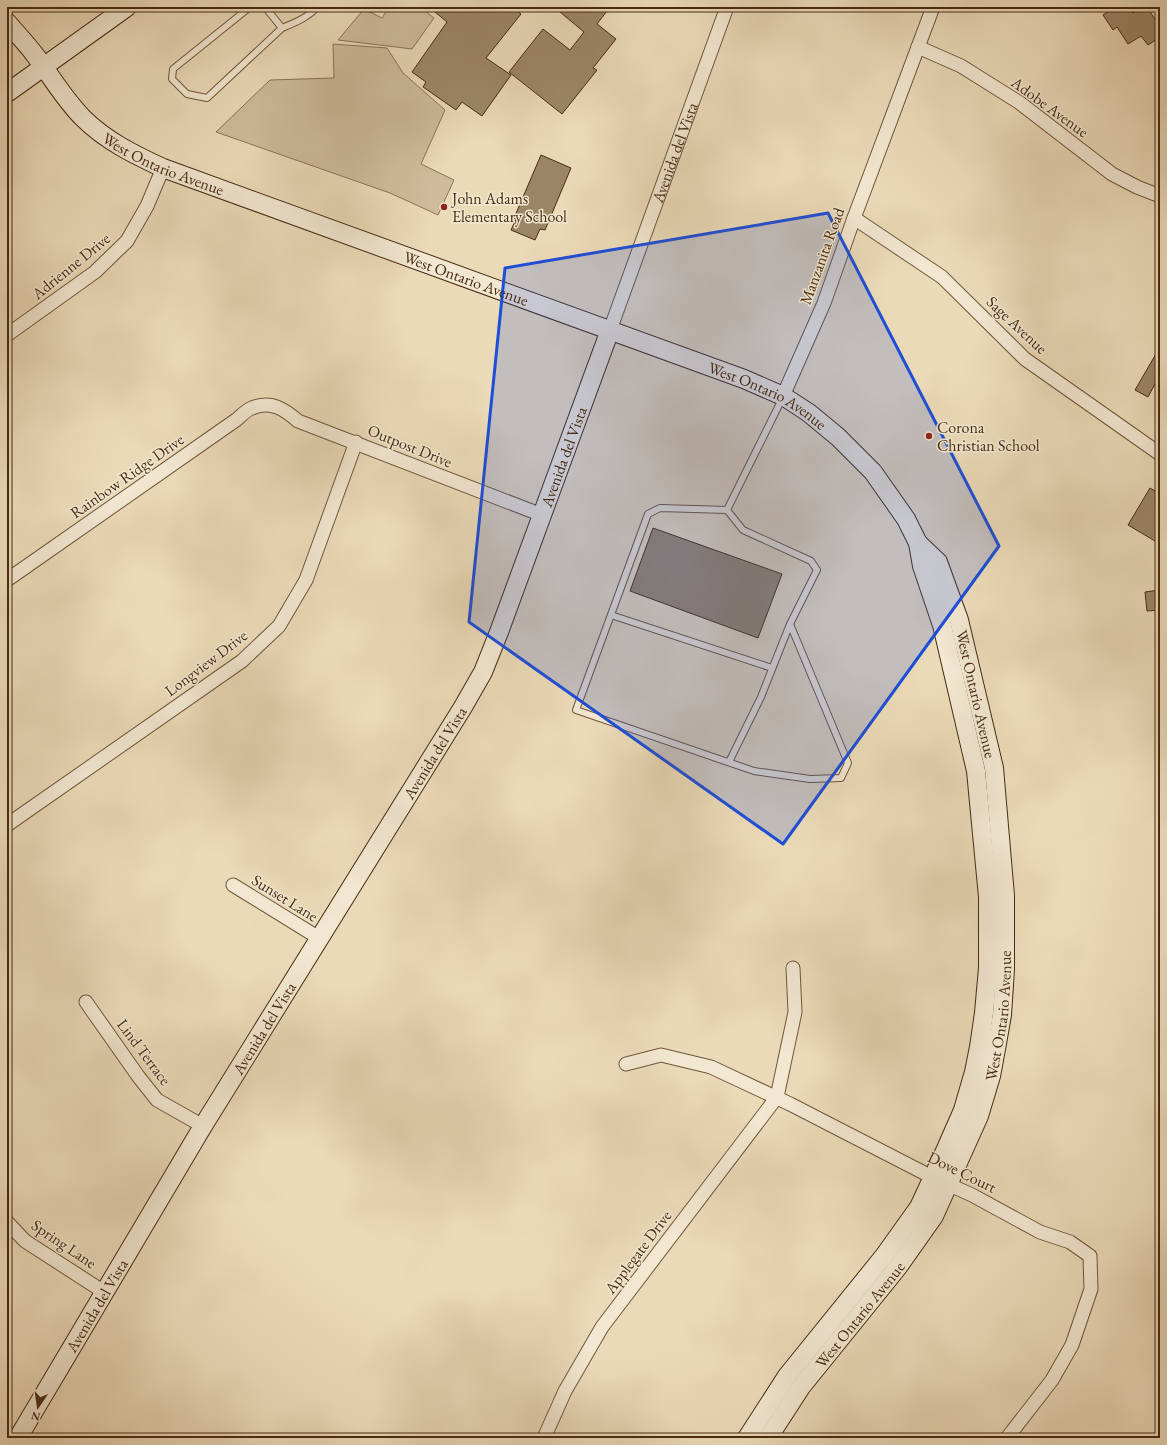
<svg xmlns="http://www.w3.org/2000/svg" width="1167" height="1445" font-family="'EB Garamond',serif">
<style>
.green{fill:#cfbc9c;stroke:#8b7357}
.building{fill:#9c8668;stroke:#472a12}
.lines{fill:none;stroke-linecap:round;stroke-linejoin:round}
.lane-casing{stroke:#70563c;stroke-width:8}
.street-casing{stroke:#70563c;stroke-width:15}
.secondary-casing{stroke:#472a12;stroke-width:20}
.lane{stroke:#f2e7d1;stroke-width:6}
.street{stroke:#f2e7d1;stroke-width:13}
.secondary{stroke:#f2e7d1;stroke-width:18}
.marked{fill:#1d4ed8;fill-opacity:0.2;stroke:#1d4ed8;stroke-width:3;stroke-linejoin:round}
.poi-dot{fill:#8f2418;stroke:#f2e7d1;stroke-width:1.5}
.labels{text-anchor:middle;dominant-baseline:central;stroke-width:3;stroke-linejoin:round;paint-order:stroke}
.street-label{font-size:16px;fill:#472a12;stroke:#f2e7d1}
.poi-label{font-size:16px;fill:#472a12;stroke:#f2e7d1;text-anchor:start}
</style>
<rect width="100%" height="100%" fill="#ebdab8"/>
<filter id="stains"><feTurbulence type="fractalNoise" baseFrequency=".005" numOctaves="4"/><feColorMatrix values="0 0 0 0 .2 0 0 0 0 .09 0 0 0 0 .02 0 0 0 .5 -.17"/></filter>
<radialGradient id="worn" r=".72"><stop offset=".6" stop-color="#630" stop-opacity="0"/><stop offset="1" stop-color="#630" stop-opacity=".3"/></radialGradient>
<path class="green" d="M389 7H420L434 18 412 49 338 40 364 9 382 18Z
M333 44 387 48 403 73 445 110 421 164 454 180 438 215 390 193 216 132 270 80 334 78Z"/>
<path class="building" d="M429 7H512L521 14 486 58 511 75 482 116 462 102 456 110 423 87 426 82 412 72 447 22Z
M554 7H610L597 24 616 39 593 68 597 70 562 114 509 72 543 29 570 50 584 32Z
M1115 7H1128L1133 13 1142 7H1147L1160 27V37L1148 45 1141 36 1128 44 1117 27 1113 30 1103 15Z
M541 155 571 168 545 230 540 229 535 240 511 230 516 219 514 218Z
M1160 347V385L1156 382 1148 397 1135 390Z
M1150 488 1160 494V544L1128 525Z
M653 528 782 574 758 638 630 591Z
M1160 590V610L1147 611 1145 592Z"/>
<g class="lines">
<defs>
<path id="lane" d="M250 7 173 69 172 79 187 94 207 98 282 28
M265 7 282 28C294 23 309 17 317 7
M660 508 727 510 743 530 811 561 817 570 790 624 848 763 841 778 810 779 754 771 576 710 648 514Z
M727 510 783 397
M611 615 772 668
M729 762 761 697 790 624"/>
<g id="street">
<path d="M918 47 961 66 1020 103 1112 174 1137 187 1160 196"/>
<path d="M854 218 942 277 1025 359 1160 454"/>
<path id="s1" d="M610 330 727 7"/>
<path d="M7 335 95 272 127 241 147 206 163 168"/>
<path d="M783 396 824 303 854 218 933 7"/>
<path d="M7 580 236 420C241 416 246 410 252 408 271 400 284 409 298 421L542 515"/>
<path d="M7 825 242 661 279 626 306 580 356 442"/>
<path d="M233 885 319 938"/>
<path d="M86 1002 138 1076 157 1100 203 1126"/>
<path d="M626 1064 661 1055 711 1067 790 1104 932 1177 972 1195 1040 1232 1070 1242 1090 1256 1091 1289 1072 1345 1052 1380 1007 1438"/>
<path d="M7 1222 25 1241 104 1292"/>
<path d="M544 1438 565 1391 602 1327 777 1097 795 1012 793 968"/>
</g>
<g id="secondary">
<path id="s2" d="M7 22C16 33 26 43 35 55 51 76 64 99 83 118 106 141 135 155 163 168L744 379 783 396 809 413 838 437 873 472 906 519 918 543 922 566 942 625 976 771 988 897V968L984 1013 979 1047 974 1072 963 1110 945 1151 919 1207 884 1256 787 1376 747 1438"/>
<path d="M7 93 127 7"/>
<path id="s3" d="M18 1438 203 1126 463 707 483 672 499 632 610 330"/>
<path id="s4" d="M768 1438 801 1387 898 1267 934 1216 979 1116 991 1076 996 1049 1002 1015 1005 969V896L994 768 959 620 938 562 918 543"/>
</g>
</defs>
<use href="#lane" class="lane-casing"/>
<use href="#street" class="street-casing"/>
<use href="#secondary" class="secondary-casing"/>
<use href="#lane" class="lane"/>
<use href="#street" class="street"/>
<use href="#secondary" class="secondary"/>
</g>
<path class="marked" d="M828 213 999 546 783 844 469 622 505 268Z"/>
<g class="poi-dot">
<circle cx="444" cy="207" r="4"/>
<circle cx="929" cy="436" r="4"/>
</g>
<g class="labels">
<g class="street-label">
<text transform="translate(1050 107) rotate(36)">Adobe Avenue</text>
<text stroke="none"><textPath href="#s1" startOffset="189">Avenida del Vista</textPath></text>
<text stroke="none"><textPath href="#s2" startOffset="216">West Ontario Avenue</textPath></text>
<text transform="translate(822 256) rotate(-70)">Manzanita Road</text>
<text transform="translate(71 266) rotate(-39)">Adrienne Drive</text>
<text stroke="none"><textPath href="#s2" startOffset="540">West Ontario Avenue</textPath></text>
<text transform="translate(1017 325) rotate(43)">Sage Avenue</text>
<text stroke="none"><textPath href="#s2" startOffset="864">West Ontario Avenue</textPath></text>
<text transform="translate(410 446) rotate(22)">Outpost Drive</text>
<text stroke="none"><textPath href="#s3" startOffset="1126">Avenida del Vista</textPath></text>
<text transform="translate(127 476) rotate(-35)">Rainbow Ridge Drive</text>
<text transform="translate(206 663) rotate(-37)">Longview Drive</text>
<text transform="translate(976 694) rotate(77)">West Ontario Avenue</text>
<text stroke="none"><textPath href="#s3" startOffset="802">Avenida del Vista</textPath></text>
<text transform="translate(285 898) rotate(32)">Sunset Lane</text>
<text stroke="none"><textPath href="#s4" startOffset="490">West Ontario Avenue</textPath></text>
<text stroke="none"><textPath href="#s3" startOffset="478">Avenida del Vista</textPath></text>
<text transform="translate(144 1052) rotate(53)">Lind Terrace</text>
<text transform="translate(962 1172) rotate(26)">Dove Court</text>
<text transform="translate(64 1244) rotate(34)">Spring Lane</text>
<text transform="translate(638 1252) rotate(-53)">Applegate Drive</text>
<text stroke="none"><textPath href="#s3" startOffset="154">Avenida del Vista</textPath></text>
<text stroke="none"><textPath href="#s4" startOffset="154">West Ontario Avenue</textPath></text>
</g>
<g class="poi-label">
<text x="452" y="198">John Adams<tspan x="452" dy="18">Elementary School</tspan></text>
<text x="937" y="427">Corona<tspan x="937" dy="18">Christian School</tspan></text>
</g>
</g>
<rect width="1167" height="1445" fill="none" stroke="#ebdab8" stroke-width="24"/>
<rect x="8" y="8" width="1151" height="1429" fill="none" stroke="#472a12" stroke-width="2"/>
<rect x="12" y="12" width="1143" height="1421" fill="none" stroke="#472a12"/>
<g transform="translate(38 1407) rotate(193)" stroke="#f2e7d1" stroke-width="3" paint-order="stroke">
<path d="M0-3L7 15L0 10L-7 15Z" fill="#472a12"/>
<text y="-6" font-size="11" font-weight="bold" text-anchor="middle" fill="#472a12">N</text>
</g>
<rect width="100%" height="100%" filter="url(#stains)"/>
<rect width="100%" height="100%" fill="url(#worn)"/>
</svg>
